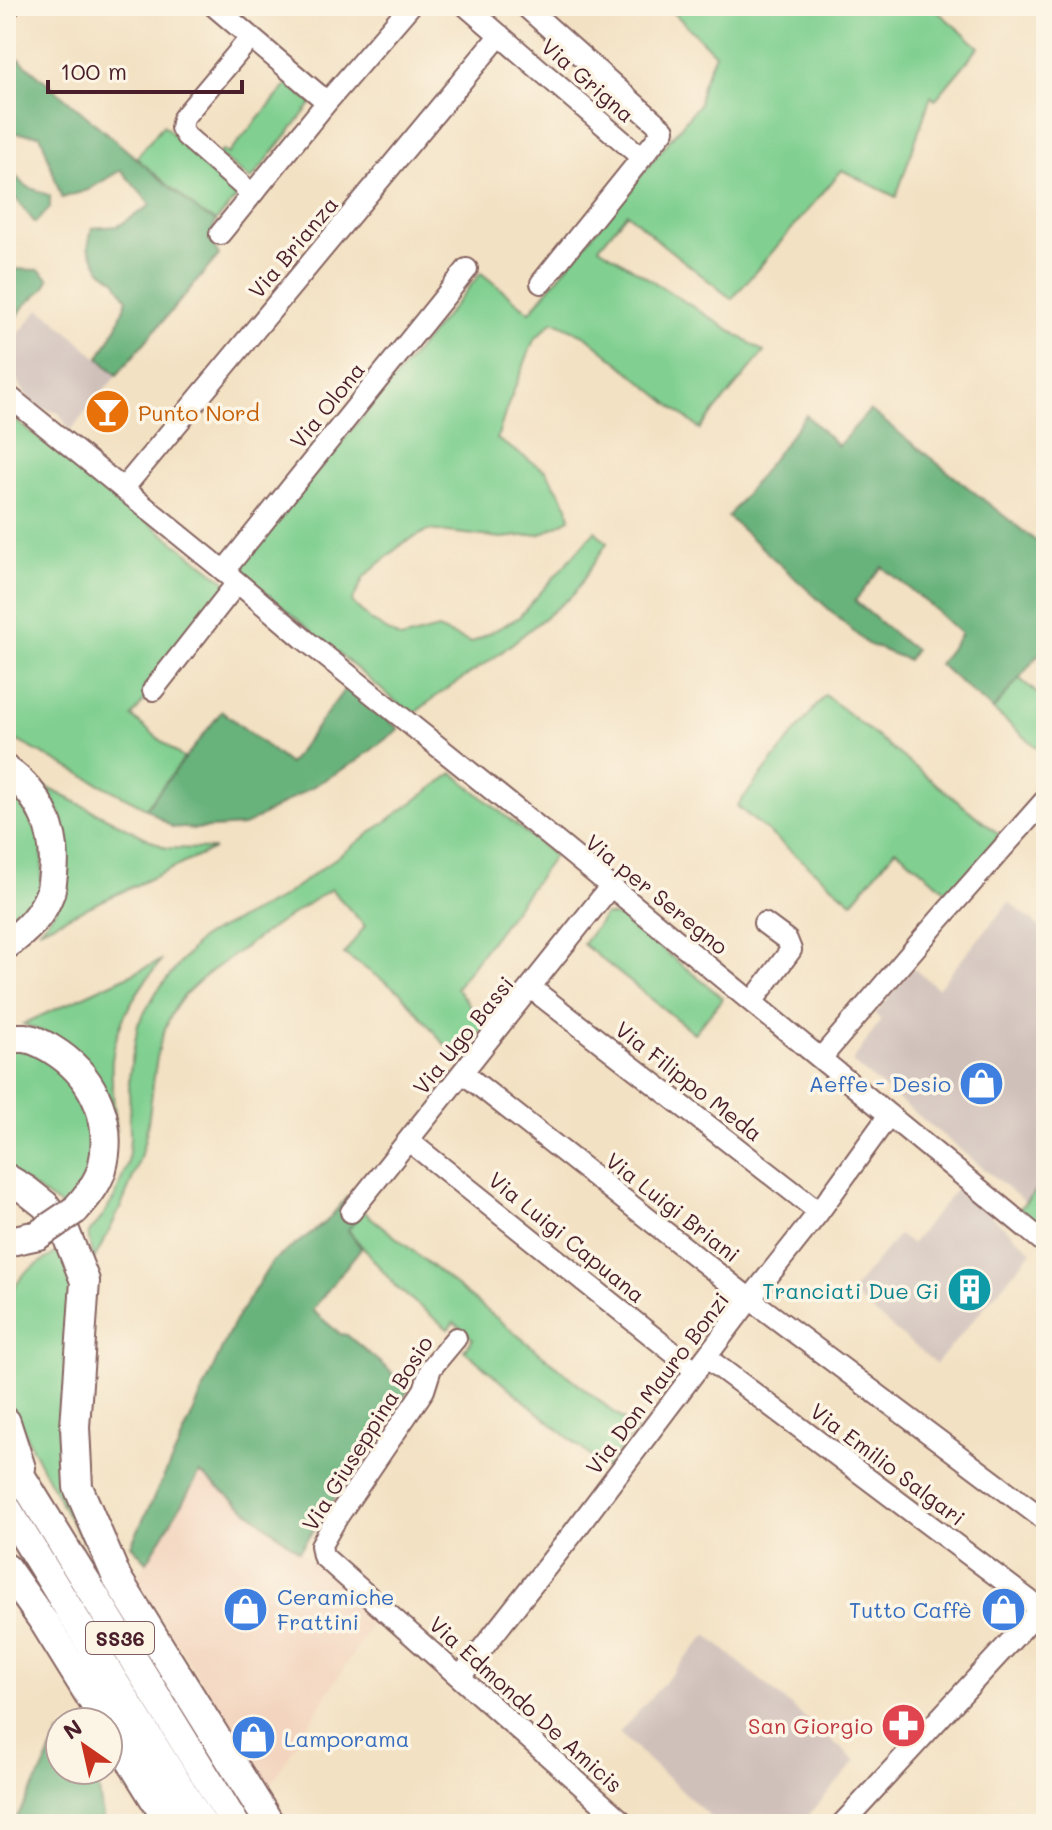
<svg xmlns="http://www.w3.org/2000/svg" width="1052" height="1830" font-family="Mali,sans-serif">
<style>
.built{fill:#f3d4be}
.industrial{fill:#cfc0ba}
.green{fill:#81d091;stroke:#66785e;stroke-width:2}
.forest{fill:#68b27b;stroke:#596853;stroke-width:2}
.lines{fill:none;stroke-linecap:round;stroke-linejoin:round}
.minor-casing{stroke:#856360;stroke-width:24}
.highway-casing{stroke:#856360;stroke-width:32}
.minor{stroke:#fff;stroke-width:20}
.highway{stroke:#fff;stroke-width:28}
.highway-bridge-casing{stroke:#856360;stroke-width:32;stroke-linecap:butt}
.highway-bridge{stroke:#fff;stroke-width:28}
.labels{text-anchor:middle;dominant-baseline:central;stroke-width:7;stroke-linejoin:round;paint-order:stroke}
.shield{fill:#fcf5e5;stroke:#7f5f63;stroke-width:2}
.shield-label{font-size:20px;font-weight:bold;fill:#4a1f2b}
.street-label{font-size:22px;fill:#4a1f2b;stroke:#fcf5e5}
.food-label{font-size:22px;fill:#c56008;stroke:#fcf5e5;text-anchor:start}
.shop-label{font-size:22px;fill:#366cbe;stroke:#fcf5e5;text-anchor:end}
.culture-label{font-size:22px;fill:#0d838f;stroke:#fcf5e5;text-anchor:end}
.health-label{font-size:22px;fill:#be3a42;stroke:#fcf5e5;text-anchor:end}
</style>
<rect width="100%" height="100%" fill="#fcf5e5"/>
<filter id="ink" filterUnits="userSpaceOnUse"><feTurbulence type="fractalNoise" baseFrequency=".0125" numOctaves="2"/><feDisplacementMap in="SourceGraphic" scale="16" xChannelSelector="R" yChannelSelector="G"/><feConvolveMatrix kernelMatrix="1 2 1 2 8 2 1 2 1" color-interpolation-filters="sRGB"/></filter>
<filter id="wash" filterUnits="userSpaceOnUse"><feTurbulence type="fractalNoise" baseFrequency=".006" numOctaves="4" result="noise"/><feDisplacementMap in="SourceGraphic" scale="32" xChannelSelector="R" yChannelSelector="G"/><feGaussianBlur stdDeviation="1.8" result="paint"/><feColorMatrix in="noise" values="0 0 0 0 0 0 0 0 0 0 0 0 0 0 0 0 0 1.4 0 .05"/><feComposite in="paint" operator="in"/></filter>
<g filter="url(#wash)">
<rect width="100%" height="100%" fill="#f3e1c3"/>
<path class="built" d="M199 1472 378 1614 263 1797 196 1692 204 1686 136 1579Z"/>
<path class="industrial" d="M39 309 48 314 117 375 70 431 59 413 33 405 6 364V349Z
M1009 902 1046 932V1180L1025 1202 852 1062 881 1020 875 1014 913 968 938 988Z
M958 1187 1032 1251 936 1364 850 1293 898 1235 911 1244Z
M707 1635 856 1761 801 1824H718L619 1733Z"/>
<path class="green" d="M671 6H936V10L979 47 935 100 931 96 896 197 842 170 732 299 662 244 627 213 599 247 764 352 700 429 586 336 553 321 534 340 506 410 497 439 546 471 568 506 570 519 541 534 502 538 429 530 403 543 364 577 352 602 370 620 401 639 438 629 471 643 518 618 595 531 607 543 574 594 498 655 438 695 412 715 237 569 481 273 530 312 699 104 702 85 715 54 669 8Z
M288 84 312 103 251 180 219 155 222 150 228 154Z
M163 125 239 195 216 221 202 214 136 158Z
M6 413 230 585 132 717 184 759 146 808 6 735Z
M1019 678 1046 701V755L993 710Z
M825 695 1001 836 950 894 896 849 852 902 737 806Z
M453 773 554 856 456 988 485 1025 458 1060 400 992 344 954 365 926 331 889C298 910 266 931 235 954 217 967 198 980 183 997 149 1038 156 1095 144 1143 133 1185 114 1224 93 1261L88 1234 100 1220 115 1197 128 1162 130 1138 129 1077 138 1024 157 991 201 938 278 900Z
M6 777 44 830 41 891 6 934Z
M46 787 166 848 214 849 39 930 58 907 67 879V849L61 816Z
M605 915 622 917 723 998 694 1033 583 944Z
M162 960C138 988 116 1021 112 1060 110 1080 115 1108 116 1129L53 1036 23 1024Z
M6 1042 64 1064 92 1107 96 1157 65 1209 6 1169Z
M1046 1180V1232L1019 1209Z
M363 1211 636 1430 606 1469 464 1350 473 1339 454 1322 448 1329 397 1288 348 1230Z
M66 1249 74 1268 68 1433 111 1585 66 1513 6 1398V1298L26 1272 54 1254Z"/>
<path class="forest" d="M6 48 202 214 216 221 210 238 219 255 117 375 99 358 117 326 127 299 115 280 100 269 88 247 92 228 118 226 151 205 121 170 88 190 62 198C53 177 49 155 40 135L13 133 6 144Z
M6 166 24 185 50 196V208L35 223 6 186Z
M6 269 39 270 49 279 45 288 24 306 6 334Z
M870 410 1046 549V646L993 710 939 664 961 634 931 606 882 567 855 601 906 644 915 649 908 660 867 644 728 517 806 415 838 446Z
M347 686 399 729 357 761 244 826 194 829 172 827 146 808 222 711 289 764Z
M347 1197 363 1211 348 1230 361 1248 312 1310 340 1334 347 1335 410 1388 299 1551 200 1473 147 1562 131 1545 178 1447 232 1326 272 1262 327 1221Z
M60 1733V1770H96L104 1824H13L40 1776Z"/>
</g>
<g filter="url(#ink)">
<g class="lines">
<defs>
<path id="minor" d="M214 6 327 102
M466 6 642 158
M525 6 664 130 541 283
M6 11 10 6
M251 37 183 118 181 128 186 136 252 194
M220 234 327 102 410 6
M6 394 224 571 304 639 557 842 1046 1244
M123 489 500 35
M224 571 467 269
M153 690 237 583
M531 988 819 1212
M752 1002 791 950 787 940 764 923
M821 1058 939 920 1046 799
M463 1073 750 1299 1046 1521
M409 1141 696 1371
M351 1212 610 887
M456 1338 431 1368 424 1390 338 1516 321 1545 323 1556 625 1824
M707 1358 1041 1609
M460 1677 574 1532 750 1299 819 1212 889 1115
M842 1824 1046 1603"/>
<path id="highway" d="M6 770C40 793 58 833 53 874 52 880 52 887 50 893 42 915 25 932 6 945
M6 1038C12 1038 19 1038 25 1038 37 1040 49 1047 59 1054 95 1079 114 1124 102 1169 97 1185 86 1198 75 1210
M6 1178 26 1190 45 1205 65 1231 85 1281 75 1427 78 1487 117 1578 270 1824
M6 1242 38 1235
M6 1422 21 1468
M6 1452 235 1824
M6 1507 202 1824
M6 1568 44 1622 106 1722
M108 1724 170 1824"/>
</defs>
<use href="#minor" class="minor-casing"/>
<use href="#highway" class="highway-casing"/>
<use href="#minor" class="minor"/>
<use href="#highway" class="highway"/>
<defs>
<path id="highway-bridge" d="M38 1235 75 1210"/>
</defs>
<use href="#highway-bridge" class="highway-bridge-casing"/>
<use href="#highway-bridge" class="highway-bridge"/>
</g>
</g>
<defs>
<symbol id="bar-disc" viewBox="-11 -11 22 22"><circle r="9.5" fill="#e8710a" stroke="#fcf5e5"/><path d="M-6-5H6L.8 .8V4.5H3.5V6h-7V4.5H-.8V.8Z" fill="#fff"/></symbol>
<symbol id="shop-disc" viewBox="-11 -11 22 22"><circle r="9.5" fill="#3f7fe0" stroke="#fcf5e5"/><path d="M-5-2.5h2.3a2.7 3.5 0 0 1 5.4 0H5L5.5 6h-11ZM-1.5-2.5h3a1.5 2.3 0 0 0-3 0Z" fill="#fff"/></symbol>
<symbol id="building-disc" viewBox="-11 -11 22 22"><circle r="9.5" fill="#0f9aa8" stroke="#fcf5e5"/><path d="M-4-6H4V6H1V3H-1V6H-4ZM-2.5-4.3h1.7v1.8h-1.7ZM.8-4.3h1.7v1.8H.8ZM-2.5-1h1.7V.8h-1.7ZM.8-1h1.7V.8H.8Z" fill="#fff"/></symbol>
<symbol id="pharmacy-disc" viewBox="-11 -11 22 22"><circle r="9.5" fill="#e0444e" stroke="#fcf5e5"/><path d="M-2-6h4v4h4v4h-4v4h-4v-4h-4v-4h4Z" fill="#fff"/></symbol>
</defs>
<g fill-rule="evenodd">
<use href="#bar-disc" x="82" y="386" width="51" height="51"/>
<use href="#shop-disc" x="956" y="1058" width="51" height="51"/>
<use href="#building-disc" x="944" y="1264" width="51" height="51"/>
<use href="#shop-disc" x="220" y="1584" width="51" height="51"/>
<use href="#shop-disc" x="978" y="1584" width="51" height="51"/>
<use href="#pharmacy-disc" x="878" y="1700" width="51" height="51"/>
<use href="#shop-disc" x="228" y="1712" width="51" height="51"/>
</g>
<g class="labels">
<rect class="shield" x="86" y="1622" width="68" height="32" rx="6"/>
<g class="shield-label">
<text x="120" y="1638">SS36</text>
</g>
<g class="street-label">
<text transform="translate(588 80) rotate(41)">Via Grigna</text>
<text transform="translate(293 247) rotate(-50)">Via Brianza</text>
<text transform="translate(327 405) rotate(-51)">Via Olona</text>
<text transform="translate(657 894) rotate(39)">Via per Seregno</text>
<text transform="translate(463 1035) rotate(-51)">Via Ugo Bassi</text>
<text transform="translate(689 1081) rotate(38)">Via Filippo Meda</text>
<text transform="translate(673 1207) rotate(38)">Via Luigi Briani</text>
<text transform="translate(567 1237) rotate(39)">Via Luigi Capuana</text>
<text transform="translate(657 1383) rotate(-53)">Via Don Mauro Bonzi</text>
<text transform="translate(367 1433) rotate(-58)">Via Giuseppina Bosio</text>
<text transform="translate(888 1464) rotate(37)">Via Emilio Salgari</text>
<text transform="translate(526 1704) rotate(42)">Via Edmondo De Amicis</text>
</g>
<g class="food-label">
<text x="138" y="412">Punto Nord</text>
</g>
<g class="shop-label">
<text x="951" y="1083">Aeffe - Desio</text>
<text x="277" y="1596" text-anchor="start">Ceramiche<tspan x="277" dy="25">Frattini</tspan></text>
<text x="972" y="1609">Tutto Caffè</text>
<text x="284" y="1738" text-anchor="start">Lamporama</text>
</g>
<g class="culture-label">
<text x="939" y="1290">Tranciati Due Gi</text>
</g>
<g class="health-label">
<text x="873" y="1725">San Giorgio</text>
</g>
</g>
<rect width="1052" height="1830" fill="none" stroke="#fcf5e5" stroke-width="32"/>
<g transform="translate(84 1746) rotate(326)"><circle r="38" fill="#fcf5e5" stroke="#b59f9b" stroke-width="2"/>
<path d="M0-6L14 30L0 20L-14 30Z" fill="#c8321e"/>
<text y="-12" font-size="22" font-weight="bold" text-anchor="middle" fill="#4a1f2b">N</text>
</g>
<path d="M48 80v12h194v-12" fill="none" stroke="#4a1f2b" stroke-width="4"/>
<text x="60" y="80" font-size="24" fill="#4a1f2b" stroke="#fcf5e5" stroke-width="6" paint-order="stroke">100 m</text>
</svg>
